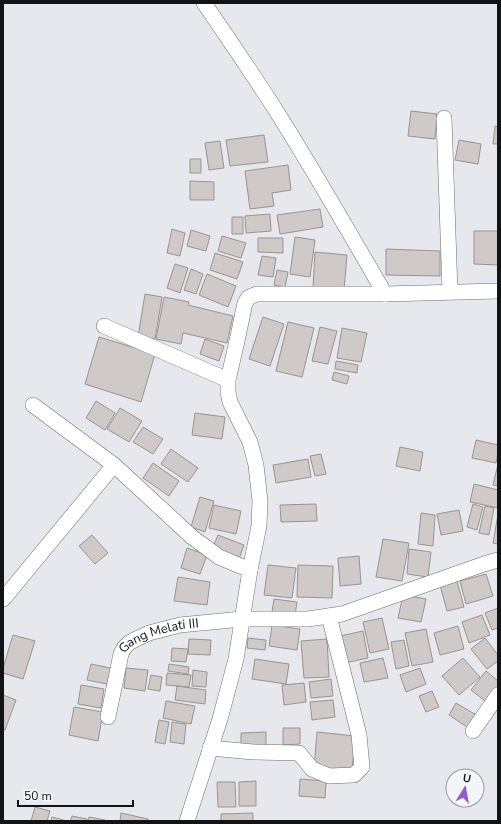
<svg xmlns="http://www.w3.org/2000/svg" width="501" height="824" font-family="'Nunito Sans',sans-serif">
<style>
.building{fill:#cfc9c8;stroke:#999392}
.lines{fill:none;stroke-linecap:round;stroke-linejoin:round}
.minor-casing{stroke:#6c6e72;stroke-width:16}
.minor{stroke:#fff;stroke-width:15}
.labels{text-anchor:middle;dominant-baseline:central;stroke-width:3;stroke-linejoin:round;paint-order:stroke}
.street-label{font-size:13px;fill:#121315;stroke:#f3f5fa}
</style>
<rect width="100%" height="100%" fill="#e6e8ed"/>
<path class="building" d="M411 111 437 114 435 139 408 136Z
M495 126 498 127V144H493Z
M264 135 268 162 230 166 226 140Z
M459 140 481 144 478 164 455 160Z
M220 141 224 168 209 170 205 143Z
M190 159H201V173H190Z
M288 165 291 190 272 193 274 206 250 209 245 171Z
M190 181 214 182V200H190Z
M320 209 323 227 280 234 277 215Z
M270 214 271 231 246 233 245 216Z
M232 217H243V234H232Z
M172 229 185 233 180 256 167 253Z
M191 230 210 236 206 251 187 246Z
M474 231H498V265L474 264Z
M222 236 246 243 241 258 218 251Z
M295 237 315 240 310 277 290 274Z
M258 238H283V253L258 252Z
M386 249 440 251V276L386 275Z
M315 252 347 255 344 290 313 287Z
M215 253 243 262 237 279 210 270Z
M262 256 276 258 273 277 258 275Z
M175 264 188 268 180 293 167 288Z
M191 269 203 274 196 294 184 290Z
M277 270 288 272 285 287 274 285Z
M207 274 236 286 228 307 199 295Z
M145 294 162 297 155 339 138 337Z
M164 297 189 302 188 305 233 316 227 343 183 333 181 344 156 339Z
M263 317 284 324 270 366 249 359Z
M288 322 314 328 302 377 276 371Z
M320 327 337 331 328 364 312 361Z
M342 328 367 333 361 362 337 358Z
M99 337 155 354 141 402 85 384Z
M205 339 224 346 219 361 200 354Z
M336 361 358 365 357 373 335 369Z
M334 372 349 376 347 384 332 380Z
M96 401 115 413 105 430 86 418Z
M120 408 142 421 129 442 107 429Z
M195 413 225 417 222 439 192 435Z
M143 427 163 439 153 454 133 442Z
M476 440 498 445V452L496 463 472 458Z
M400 447 423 452 420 471 396 466Z
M171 449 198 468 188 482 161 464Z
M321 454 326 474 315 476 310 456Z
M308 459 311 477 276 483 273 465Z
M153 463 179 481 169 496 143 478Z
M498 464V486L493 485Z
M474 484 498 490V508L470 502Z
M200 497 214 501 205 532 191 527Z
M316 504 317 521 281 522 280 505Z
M473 504 483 507 477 530 467 527Z
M214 505 241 511 236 534 209 528Z
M485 506 494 508 489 535 479 533Z
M459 510 463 531 441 535 437 514Z
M421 513 435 515 433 546 418 544Z
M498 514V544L493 543Z
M92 535 108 553 95 564 79 546Z
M218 535 244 545 239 559 212 549Z
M383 539 409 543 402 581 376 577Z
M187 548 207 555 200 574 181 568Z
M409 549 431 552 428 577 407 574Z
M359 556 361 584 340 586 338 558Z
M268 565 296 568 292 598 264 595Z
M298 565 333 566 332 598 297 597Z
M486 574 493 596 466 604 460 581Z
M178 577 210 582 207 605 174 601Z
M457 581 464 607 447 611 440 585Z
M403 595 426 599 421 622 398 618Z
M274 599 297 602 295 615 272 612Z
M498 608V628L492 630 485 613Z
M482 615 490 635 469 643 462 622Z
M382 618 389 649 370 653 363 622Z
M272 625 300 629 297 650 269 646Z
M458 626 464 649 440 655 434 633Z
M426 629 433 662 412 666 405 633Z
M363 631 368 658 345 663 340 636Z
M13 635 35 641 23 679 3 673V668Z
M248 638 266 640 265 650 247 648Z
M485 638 498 655V661L487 669 471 649Z
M189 639 211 640 210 655 188 654Z
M327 639 329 677 304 678 301 641Z
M404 640 409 666 396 669 391 642Z
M172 648 188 649 186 662 171 661Z
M383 658 388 678 364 682 360 663Z
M463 658 480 677 459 695 442 676Z
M255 659 289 664 286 684 252 679Z
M91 664 115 669 112 685 87 680Z
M169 664 189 667 188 674 168 671Z
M126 668 148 670 145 691 124 688Z
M420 668 426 684 406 692 400 675Z
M193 670 207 672 206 687 192 686Z
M486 671 498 681V692L489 704 471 690Z
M167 673 191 675 189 687 166 685Z
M151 675 162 677 160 691 148 689Z
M331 679 333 696 311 698 309 682Z
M304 683 306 702 284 705 282 685Z
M81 685 104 689 101 708 78 704Z
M177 686 206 690 205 704 175 700Z
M432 691 439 707 426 712 419 696Z
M3 695 16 700 5 730 3 729Z
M333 700 335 717 312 720 310 702Z
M166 701 195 706 191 724 163 718Z
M456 703 478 716 470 729 449 715Z
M74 707 103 712 98 741 69 735Z
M159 720 169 722 165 744 155 742Z
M172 722 186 724 184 744 170 742Z
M283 728H300V744L283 745Z
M266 732V747L241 748V733Z
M317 732 355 736 352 771 314 768Z
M300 779 326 781 325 798 299 796Z
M256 781V806H239V782Z
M217 782H235L236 807H218Z
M35 807 50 811 47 821H31Z
M121 813 148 819V821H120Z
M253 813V821H221V814Z
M72 816 87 819V821H70Z
M52 817 67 821H51Z
M89 817 105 820V821H88Z"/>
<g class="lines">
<defs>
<g id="minor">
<path d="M204 3C228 38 252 73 275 109 313 169 349 232 385 294"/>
<path d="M444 118 450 292"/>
<path d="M104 326 228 380"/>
<path d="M33 405 114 465 192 537 207 548 219 557 250 570"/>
<path d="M3 599 5 597 114 465"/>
<path id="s1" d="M108 717 121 654 124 648 129 643 136 639 149 633 180 625 242 619H308L342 614 484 564 498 560"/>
<path d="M473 731 498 695"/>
<path d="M210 748 253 752 299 753 312 769 329 776 354 775 362 767 359 735 329 616"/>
<path d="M187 821 220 719 236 659 250 570 259 526 260 501 256 465 250 442 230 402 228 392V380L237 341 245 303 249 297 257 294H385L498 291"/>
</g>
</defs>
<use href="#minor" class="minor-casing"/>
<use href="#minor" class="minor"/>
</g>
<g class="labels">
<g class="street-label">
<text stroke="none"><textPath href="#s1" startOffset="109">Gang Melati III</textPath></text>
</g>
</g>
<rect width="501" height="824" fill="none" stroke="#121315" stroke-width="8"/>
<g transform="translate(465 788) rotate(11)"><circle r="19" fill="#f3f5fa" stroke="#999b9e"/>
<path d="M0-3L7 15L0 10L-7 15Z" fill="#8c5dd7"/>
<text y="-6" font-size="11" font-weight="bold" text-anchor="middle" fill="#121315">U</text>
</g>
<path d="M18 800v6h115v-6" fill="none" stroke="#121315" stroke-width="2"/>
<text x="24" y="800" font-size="12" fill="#121315" stroke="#f3f5fa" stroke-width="3" paint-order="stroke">50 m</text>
</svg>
